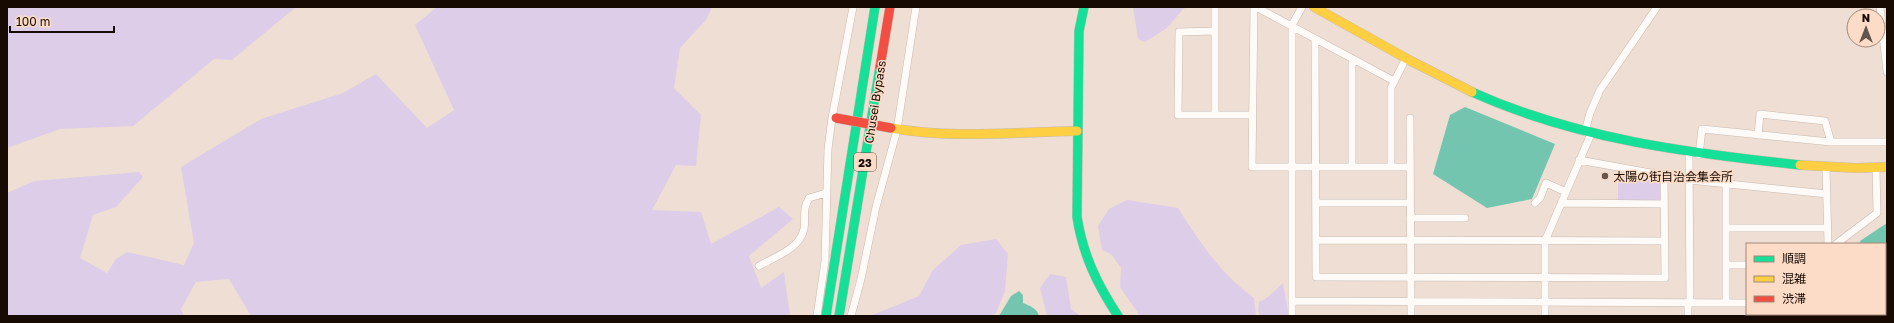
<svg xmlns="http://www.w3.org/2000/svg" width="1894" height="323" font-family="'Golos Text','Noto Sans JP',sans-serif">
<style>
.green{fill:#ddcde8}
.water{fill:#74c5af}
.lines{fill:none;stroke-linecap:round;stroke-linejoin:round}
.street-casing{stroke:#c8b9af;stroke-width:8}
.fast-casing{stroke:#c8b9af;stroke-width:10}
.slow-casing{stroke:#c8b9af;stroke-width:10}
.jam-casing{stroke:#c8b9af;stroke-width:10}
.street{stroke:#fdfaf8;stroke-width:7}
.fast{stroke:#16e098;stroke-width:9}
.slow{stroke:#ffcf43;stroke-width:9}
.jam{stroke:#f24e42;stroke-width:9}
.jam-bridge-casing{stroke:#c8b9af;stroke-width:10;stroke-linecap:butt}
.jam-bridge{stroke:#f24e42;stroke-width:9}
.poi-dot{fill:#63544c;stroke:#fcdcc6;stroke-width:1.5}
.labels{text-anchor:middle;dominant-baseline:central;stroke-width:3;stroke-linejoin:round;paint-order:stroke}
.shield{fill:#fcdcc6;stroke:#5c493e;stroke-width:1}
.shield-label{font-size:11px;font-weight:bold;fill:#170a03}
.street-label{font-size:12px;fill:#170a03;stroke:#fcdcc6}
.poi-label{font-size:12px;fill:#170a03;stroke:#fcdcc6;text-anchor:start}
</style>
<rect width="100%" height="100%" fill="#efded3"/>
<path class="green" d="M7 7H296L232 60 214 59 133 126 60 129 7 148Z
M437 7H712L706 20 680 48 674 88 701 115 696 166 676 165 652 210 701 212 711 244 779 207 793 219 749 256 761 288 784 272 790 316H251L229 279 196 282 181 309 184 316H7V193L34 181 139 172 143 177 116 207 93 215 80 258 107 273 116 259 127 252 184 265 194 243 181 167 261 119 343 93 376 74 427 128 454 110 415 25Z
M1133 7H1188L1183 9 1167 28 1145 42 1138 39Z
M1618 168 1664 175V203H1618Z
M1127 200 1178 208C1201 244 1219 272 1254 298L1256 316H1140L1120 287 1121 268 1112 255 1102 250 1098 226 1109 209Z
M996 239 1008 254 1005 291 996 313 990 316H870L919 296 933 270 961 245Z
M1050 274 1066 277 1071 309 1080 316H1047L1040 288Z
M1283 283 1289 316H1260L1258 311 1259 302 1268 297Z"/>
<path class="water" d="M1465 107 1555 144 1532 199 1487 208 1433 174 1450 115Z
M1887 223V316H1871L1872 314H1885V244H1861L1860 241Z
M1019 291 1023 295V303C1030 306 1037 308 1039 316H999L1011 296Z"/>
<g class="lines">
<defs>
<path id="street" d="M1254 7 1252 167H1410
M1256 7 1394 81
M1880 7 1887 72
M1215 31 1179 32 1178 115H1252
M1315 39 1316 277 1665 278 1664 174
M1352 59V166
M1215 115V7
M1410 118 1411 316
M1585 132 1590 113 1600 90 1657 7
M1758 135 1760 114 1825 121 1831 142
M1689 153 1690 303
M1699 155 1702 129 1831 142H1887
M1579 160 1689 180 1827 194
M1391 166V88L1406 58
M1826 167 1828 244
M1726 184V265H1747
M1316 203H1410
M1535 203 1540 198 1546 183 1566 192
M1561 203 1664 204
M1410 218H1465
M1726 228H1827
M1316 240 1664 241
M1836 244 1877 213 1876 168
M759 266C774 257 800 249 804 229 806 216 802 210 809 198L826 193
M1293 301 1747 303
M1688 303V316
M1726 303V265
M817 316 825 261 828 149 832 118 853 7
M851 316 861 279 876 207 897 130 916 7
M1292 316V25L1302 7
M1545 316V241L1591 134
M1789 316V314"/>
<path id="fast" d="M1084 7 1079 31 1077 217C1083 255 1097 284 1118 316
M1472 92C1576 139 1688 153 1800 165
M826 316 875 7
M839 316 880 67"/>
<path id="slow" d="M1314 7 1411 61 1472 92
M891 128C952 139 1015 132 1077 131
M1800 165 1855 168 1887 167"/>
<path id="jam" d="M880 67 890 7"/>
</defs>
<use href="#street" class="street-casing"/>
<use href="#fast" class="fast-casing"/>
<use href="#slow" class="slow-casing"/>
<use href="#jam" class="jam-casing"/>
<use href="#street" class="street"/>
<use href="#fast" class="fast"/>
<use href="#slow" class="slow"/>
<use href="#jam" class="jam"/>
<defs>
<path id="jam-bridge" d="M836 118 891 128"/>
</defs>
<use href="#jam-bridge" class="jam-bridge-casing"/>
<use href="#jam-bridge" class="jam-bridge"/>
</g>
<circle class="poi-dot" cx="1605" cy="176" r="4"/>
<g class="labels">
<rect class="shield" x="854" y="153" width="22" height="18" rx="3"/>
<g class="shield-label">
<text x="865" y="162">23</text>
</g>
<g class="street-label">
<text transform="translate(875 102) rotate(-81)">Chusei Bypass</text>
</g>
<g class="poi-label">
<text x="1613" y="176">太陽の街自治会集会所</text>
</g>
</g>
<rect width="1894" height="323" fill="none" stroke="#170a03" stroke-width="16"/>
<rect x="1746" y="243" width="140" height="72" fill="#fcdcc6" stroke="#a08878"/>
<rect x="1754" y="256" width="20" height="6" fill="#16e098" stroke="#a08878"/>
<text x="1782" y="263" font-size="12" fill="#170a03">順調</text>
<rect x="1754" y="276" width="20" height="6" fill="#ffcf43" stroke="#a08878"/>
<text x="1782" y="283" font-size="12" fill="#170a03">混雑</text>
<rect x="1754" y="296" width="20" height="6" fill="#f24e42" stroke="#a08878"/>
<text x="1782" y="303" font-size="12" fill="#170a03">渋滞</text>
<g transform="translate(1866 28)"><circle r="19" fill="#fcdcc6" stroke="#a08878"/>
<path d="M0-3L7 15L0 10L-7 15Z" fill="#63544c"/>
<text y="-6" font-size="11" font-weight="bold" text-anchor="middle" fill="#170a03">N</text>
</g>
<path d="M10 26v6h104v-6" fill="none" stroke="#170a03" stroke-width="2"/>
<text x="16" y="26" font-size="12" fill="#170a03" stroke="#fcdcc6" stroke-width="3" paint-order="stroke">100 m</text>
</svg>
